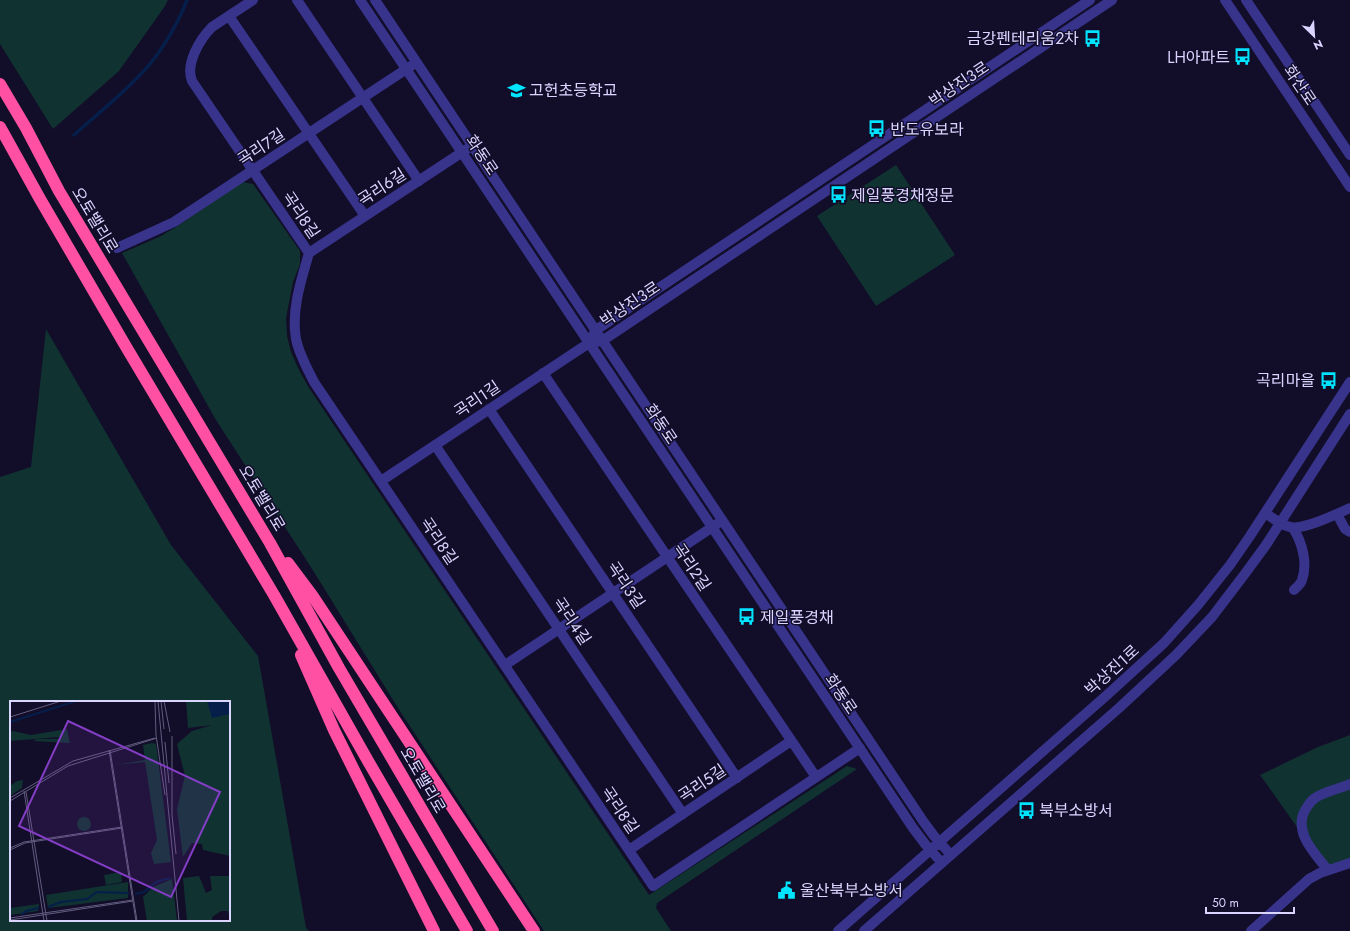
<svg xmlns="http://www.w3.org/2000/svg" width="1350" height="931" font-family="Jost,'Noto Sans KR',sans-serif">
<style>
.green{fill:#103332;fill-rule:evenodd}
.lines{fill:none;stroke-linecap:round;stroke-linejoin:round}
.stream{stroke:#051e4a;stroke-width:3.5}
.minor{stroke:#38348c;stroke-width:10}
.highway{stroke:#ff50a3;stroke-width:12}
.labels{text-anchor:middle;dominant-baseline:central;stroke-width:3;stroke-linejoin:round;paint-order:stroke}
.poi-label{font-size:16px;fill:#dad5ff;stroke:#120d29;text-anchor:start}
.street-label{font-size:16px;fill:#dad5ff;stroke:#120d29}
.inset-river{fill:none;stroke:#051e4a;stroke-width:2}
.inset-road{fill:none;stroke:#625d7f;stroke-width:1}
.view{fill:#843dc5;fill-opacity:0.15;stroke:#843dc5;stroke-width:2}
.inset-edge{fill:none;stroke:#dad5ff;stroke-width:2}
</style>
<rect width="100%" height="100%" fill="#120d29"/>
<path class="green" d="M0 0H168L165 6 119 71 53 129 0 44Z
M896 165 955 255 876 306 817 216Z
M242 182 253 184 300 251V264L293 282 286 318 287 336 291 352 298 368 309 388 649 895 847 766 857 769 657 903 656 908 671 931H544L398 708 314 572 216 420 122 253 159 237 176 227Z
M46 329 171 545 258 656 306 928 309 931H0V477L31 467ZM11 702H229V920H11Z
M1350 735V781L1320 792 1297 827 1260 775 1318 747Z
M1350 786V859L1329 865C1314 846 1293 823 1316 801 1321 796 1342 790 1350 786Z"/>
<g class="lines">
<path class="stream" d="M74 135C95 116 118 98 138 77 158 58 177 26 187 0"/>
<path class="minor" d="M253 0 212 27C200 39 185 64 192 81L309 253C301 281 291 310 296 339 299 354 307 368 314 382L653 886 860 748
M297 0 419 181
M360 0 913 828 925 844 942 863
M375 0 923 821 934 836 951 855
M1225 0 1350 187
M1246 0 1350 155
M229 16 365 216
M117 248 174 222 411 66
M309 253 467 149
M593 335 596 330 1090 0
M543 373 816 777
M489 409 737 778
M435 445 683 814
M381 481 589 343 602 341 1112 0
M1265 513C1273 518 1281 525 1290 527 1304 530 1337 514 1350 508
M1337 514 1345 529 1350 532
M1293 528C1302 542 1308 563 1302 580 1301 584 1297 587 1294 590
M505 665 717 524
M629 850 791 741
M1328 870C1314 853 1291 830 1307 807 1309 804 1312 800 1315 798 1325 791 1339 789 1350 784
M838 931 1107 695 1164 643 1198 605 1230 565 1250 536 1350 382
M864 931 1119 708 1176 655 1212 617 1244 575 1266 545 1350 414
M1251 931 1309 879 1320 873 1350 863"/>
<path class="highway" d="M0 84 26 128 59 191 270 543 339 668 493 931
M0 127 40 199 125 345 274 595 368 761 467 931
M288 563 312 595 534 931
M301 655 334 730 434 931"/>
</g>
<defs>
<symbol id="bus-bare" viewBox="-9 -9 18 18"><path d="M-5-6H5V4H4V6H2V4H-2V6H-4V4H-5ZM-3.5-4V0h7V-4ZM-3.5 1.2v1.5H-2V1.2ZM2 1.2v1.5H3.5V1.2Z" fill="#01e4ff" stroke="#120d29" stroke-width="2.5" paint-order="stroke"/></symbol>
<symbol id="school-bare" viewBox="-9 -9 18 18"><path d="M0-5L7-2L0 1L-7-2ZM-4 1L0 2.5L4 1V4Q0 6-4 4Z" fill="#01e4ff" stroke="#120d29" stroke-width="2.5" paint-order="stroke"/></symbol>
<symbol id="civic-bare" viewBox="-9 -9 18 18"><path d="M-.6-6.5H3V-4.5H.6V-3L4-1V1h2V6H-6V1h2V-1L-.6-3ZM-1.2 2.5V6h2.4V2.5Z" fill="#01e4ff" stroke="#120d29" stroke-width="2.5" paint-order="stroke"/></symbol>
</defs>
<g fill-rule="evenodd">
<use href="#bus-bare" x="1080" y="26" width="25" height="25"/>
<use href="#bus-bare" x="1230" y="44" width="25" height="25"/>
<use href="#school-bare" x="504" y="78" width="25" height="25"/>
<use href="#bus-bare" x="864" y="116" width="25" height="25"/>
<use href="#bus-bare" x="826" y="182" width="25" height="25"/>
<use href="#bus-bare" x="1316" y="368" width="25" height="25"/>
<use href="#bus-bare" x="734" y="604" width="25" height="25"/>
<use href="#bus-bare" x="1014" y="798" width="25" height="25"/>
<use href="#civic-bare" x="774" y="878" width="25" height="25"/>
</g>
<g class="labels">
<g class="poi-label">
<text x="1079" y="38" text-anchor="end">금강펜테리움2차</text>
<text x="1230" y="57" text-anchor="end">LH아파트</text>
<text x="529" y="90">고헌초등학교</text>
<text x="890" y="129">반도유보라</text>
<text x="851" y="195">제일풍경채정문</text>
<text x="1315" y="380" text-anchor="end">곡리마을</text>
<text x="760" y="617">제일풍경채</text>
<text x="1039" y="810">북부소방서</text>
<text x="800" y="890">울산북부소방서</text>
</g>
<g class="street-label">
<text transform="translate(959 84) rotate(-34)">박상진3로</text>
<text transform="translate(1300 85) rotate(56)">화산로</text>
<text transform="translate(261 147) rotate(-33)">곡리7길</text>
<text transform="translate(482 155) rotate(56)">화동로</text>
<text transform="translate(382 187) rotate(-33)">곡리6길</text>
<text transform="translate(301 215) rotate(56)">곡리8길</text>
<text transform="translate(95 220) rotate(59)">오토밸리로</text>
<text transform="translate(630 304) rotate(-34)">박상진3로</text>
<text transform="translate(477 399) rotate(-34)">곡리1길</text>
<text transform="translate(661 424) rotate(56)">화동로</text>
<text transform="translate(262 498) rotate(59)">오토밸리로</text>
<text transform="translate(439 541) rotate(56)">곡리8길</text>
<text transform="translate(692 567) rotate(56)">곡리2길</text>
<text transform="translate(626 585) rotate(56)">곡리3길</text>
<text transform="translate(572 621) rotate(56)">곡리4길</text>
<text transform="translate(1112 670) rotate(-42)">박상진1로</text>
<text transform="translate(841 694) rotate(56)">화동로</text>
<text transform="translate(423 780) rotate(60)">오토밸리로</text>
<text transform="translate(702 783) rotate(-34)">곡리5길</text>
<text transform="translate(620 810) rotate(56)">곡리8길</text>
</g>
</g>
<g transform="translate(10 701)">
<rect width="220" height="220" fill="#120d29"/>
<path d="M176 0H220V155L193 149 192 143 182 142 173 156 167 108 175 75 167 43 182 30 202 24 178 27ZM57 28 58 34 53 37 58 34 60 42 23 40 27 38H42L52 37 49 36 0 40V31L3 30 21 34ZM142 42 146 43 161 161 144 163 141 152 147 139 135 61 105 64 135 59 133 44ZM13 79 12 87 0 95V85L7 80ZM67 123a7 7 0 1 1 14 0a7 7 0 1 1-14 0ZM111 171 112 181 96 184 94 174ZM189 175 196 192 202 189 200 175H220V220L218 210H211L202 216V220H177L173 177ZM162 178 167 220H137L133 196 143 186ZM118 181V197L38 207 36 194ZM29 203 28 210 0 214V207Z" fill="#103332"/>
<path d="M197 0H220V13L202 17Z" fill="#051e4a"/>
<path class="inset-river" d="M0 21 66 0M125 193 134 191 146 181 160 177M38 206 51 201 77 198 87 191 119 192M11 214 16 210 29 207"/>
<path class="inset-road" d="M145 0 146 34 155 94M148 0 169 220M151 0 154 28M154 0 160 31M0 16 51 0M162 35V114M155 41 159 82M99 49 126 220M100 49 127 220M14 90 34 220M16 91 37 220M0 97 63 60 145 37M0 100 58 65 147 37M162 114 166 153M0 147 14 141 112 126M0 149 15 142 112 127M0 217 123 199M0 219 123 200"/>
<path class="view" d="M58 20 210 91 161 196 9 125Z"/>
<rect width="220" height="220" class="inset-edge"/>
</g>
<g transform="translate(1314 36) rotate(155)" stroke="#120d29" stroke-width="3" paint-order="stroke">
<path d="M0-3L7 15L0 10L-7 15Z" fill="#dad5ff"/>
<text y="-6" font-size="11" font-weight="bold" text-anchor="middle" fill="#dad5ff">N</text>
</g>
<path d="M1206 907v6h88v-6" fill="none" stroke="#dad5ff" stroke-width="2"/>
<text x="1212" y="907" font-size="12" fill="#dad5ff" stroke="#120d29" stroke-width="3" paint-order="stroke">50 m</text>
</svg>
